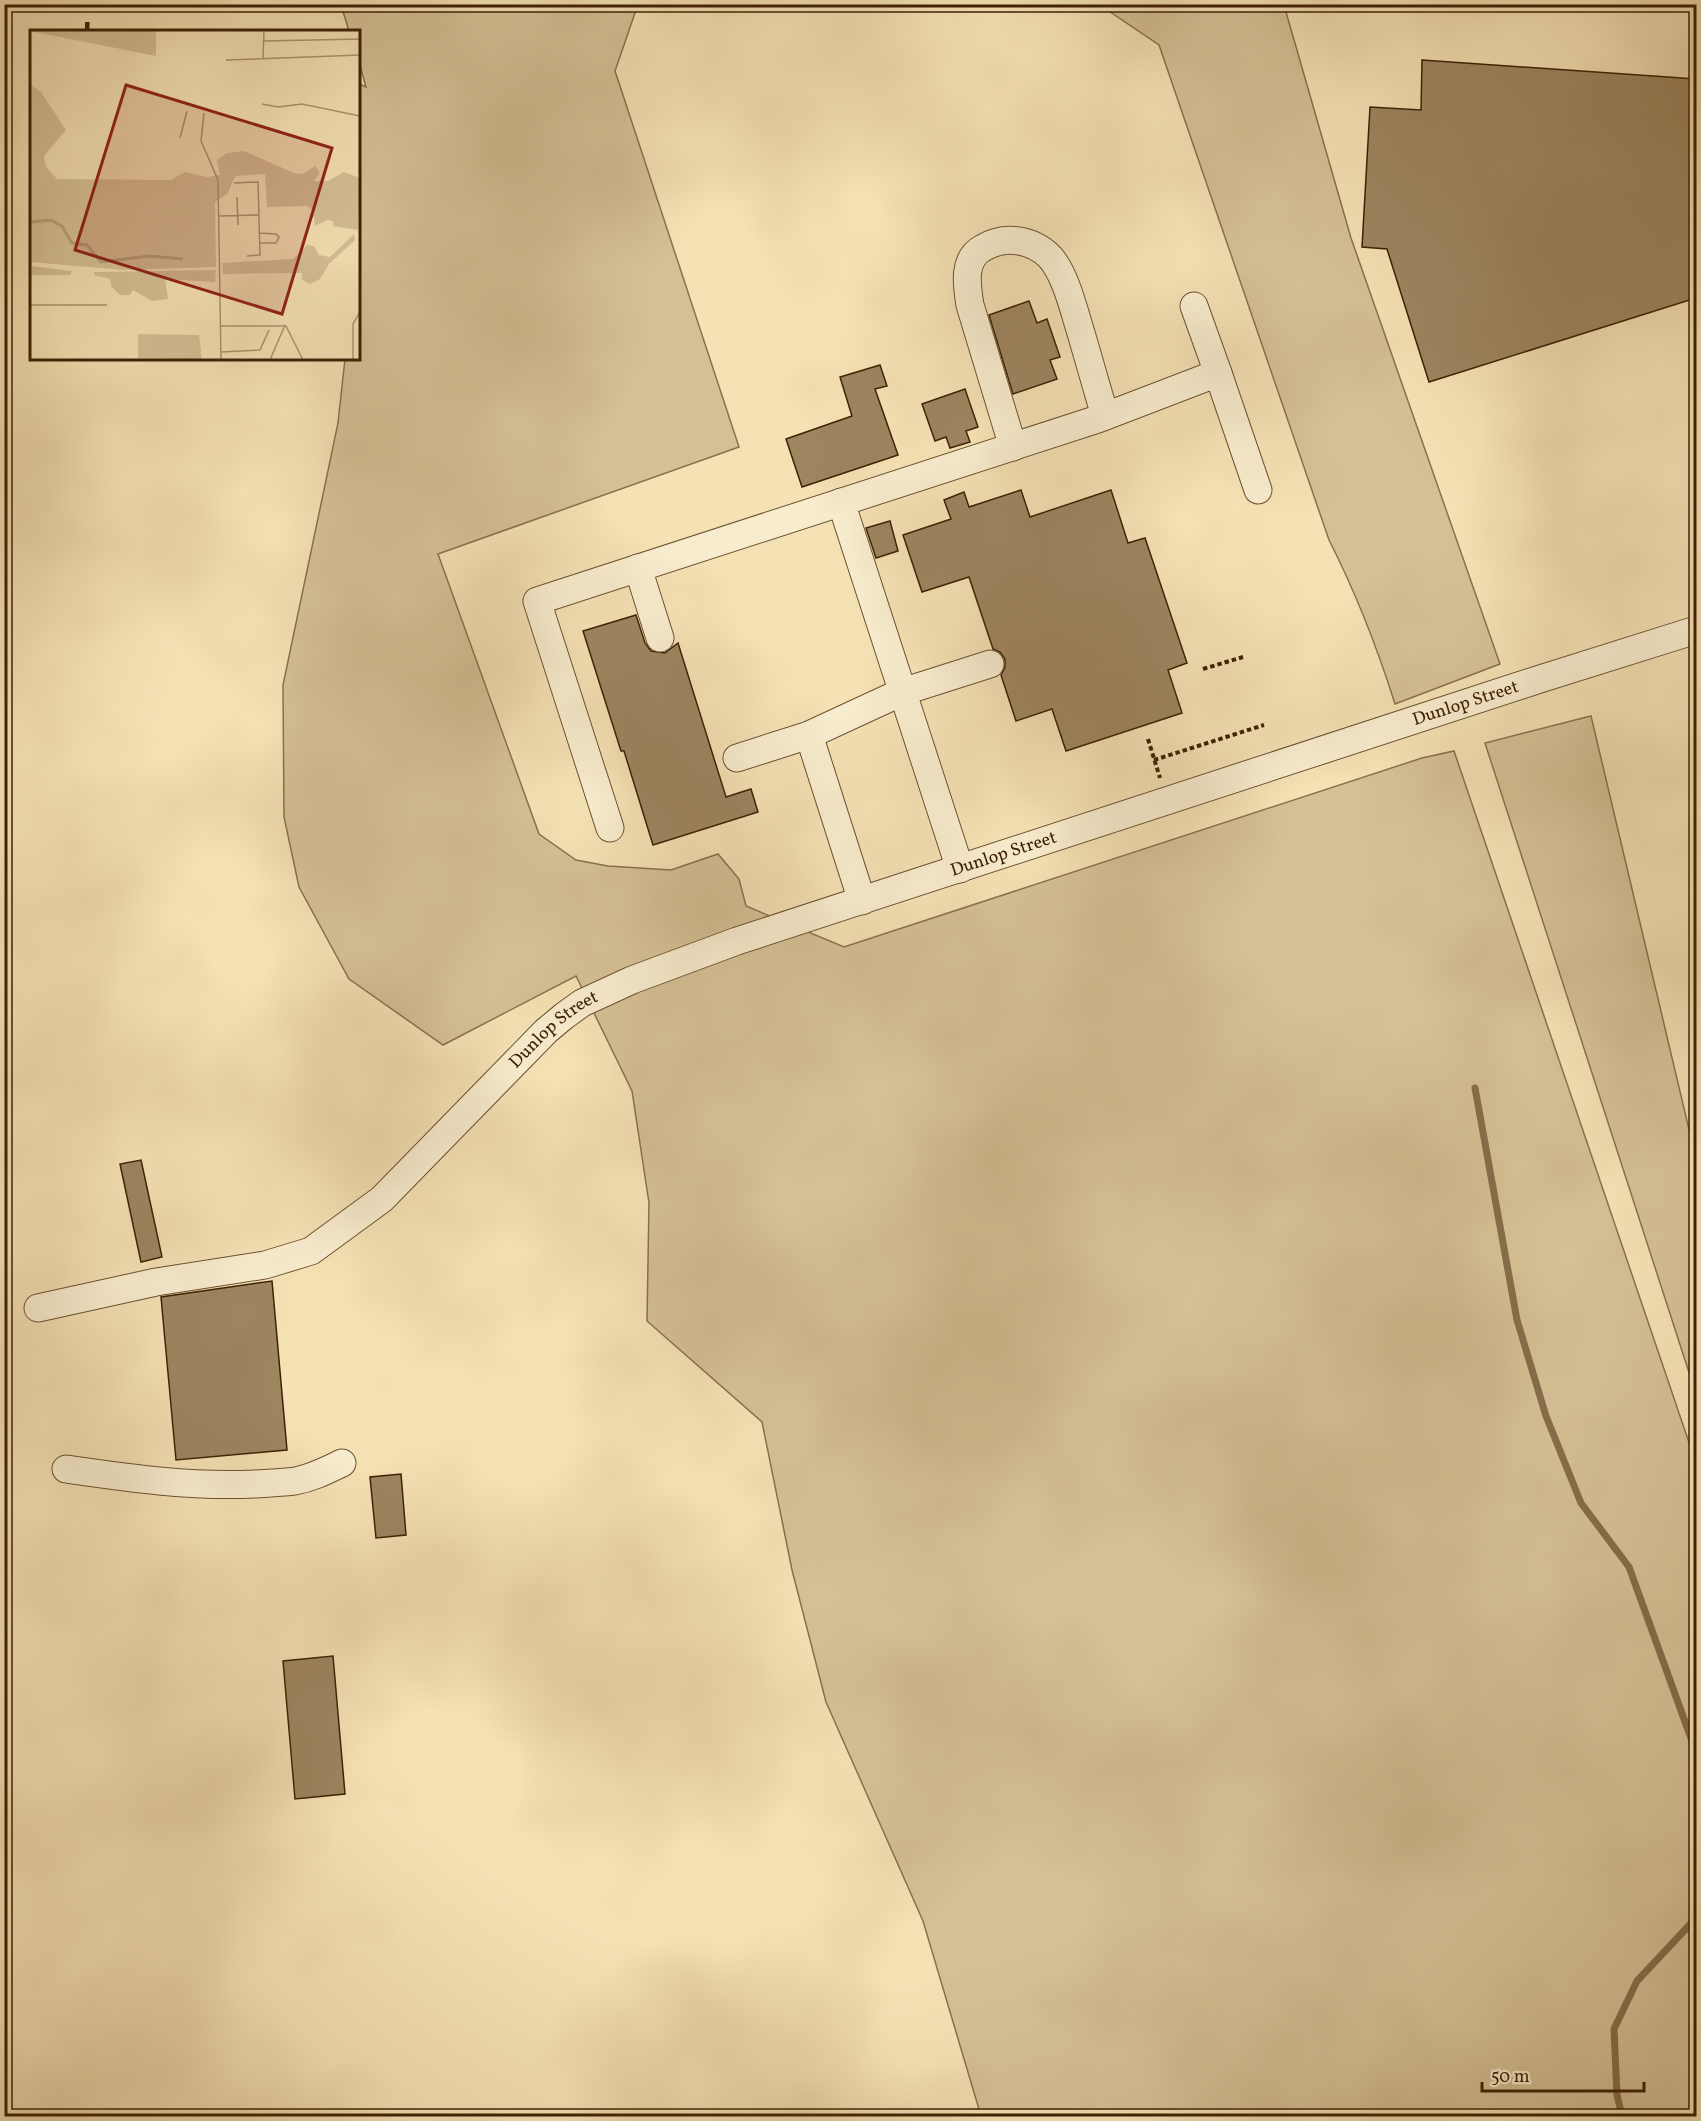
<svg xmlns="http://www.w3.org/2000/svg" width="1701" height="2121" font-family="Vollkorn,serif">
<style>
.green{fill:#d5c096;stroke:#8a704d;stroke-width:1.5}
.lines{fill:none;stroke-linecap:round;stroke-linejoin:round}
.stream{stroke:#866d4a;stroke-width:7}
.building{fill:#9d8560;stroke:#3e2104;stroke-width:1.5}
.minor-casing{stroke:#6c5130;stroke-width:29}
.path{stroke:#3e2104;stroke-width:4;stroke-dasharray:4.5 3;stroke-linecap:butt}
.minor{stroke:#f8ecce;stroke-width:27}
.rail{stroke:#3e2104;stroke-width:4.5;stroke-dasharray:10 10;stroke-linecap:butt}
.labels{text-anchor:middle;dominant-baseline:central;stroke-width:5;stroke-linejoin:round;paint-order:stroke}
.street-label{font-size:18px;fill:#3e2104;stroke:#f8ecce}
.inset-river{fill:none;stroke:#b6a078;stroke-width:3}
.inset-road{fill:none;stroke:#ab946e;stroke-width:1.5}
.view{fill:#8f2418;fill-opacity:0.15;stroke:#8f2418;stroke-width:3}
.inset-edge{fill:none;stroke:#3e2104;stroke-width:3}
</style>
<rect width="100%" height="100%" fill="#f4e1b4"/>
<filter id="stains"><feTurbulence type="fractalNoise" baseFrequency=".00333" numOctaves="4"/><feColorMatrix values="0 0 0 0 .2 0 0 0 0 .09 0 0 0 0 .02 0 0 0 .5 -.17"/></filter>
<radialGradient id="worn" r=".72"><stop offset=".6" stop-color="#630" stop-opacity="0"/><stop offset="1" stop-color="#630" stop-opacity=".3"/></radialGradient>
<path class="green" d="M341 5H643L637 7 615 71 739 447 438 554 539 834 576 860 608 866 671 870 718 854 739 879 746 906 844 947 1422 758 1454 751 1696 1463V2116H981L923 1921 826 1702 792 1570 762 1422 647 1321 649 1203 632 1091 576 976 443 1045 349 979 299 887 284 817 283 685 338 423 345 359 358 358 359 84 366 87 359 62 358 32 349 31Z
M1100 5H1284L1351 238 1500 664 1395 704C1377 647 1356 593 1329 540L1159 45Z
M1591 716 1696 1159V1394L1485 743Z"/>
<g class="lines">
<path class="stream" d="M1475 1088 1517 1320 1546 1416 1581 1503 1629 1567 1696 1752
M1622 2116 1617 2095 1614 2029 1637 1981 1696 1918"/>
</g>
<path class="building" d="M1422 60 1696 79V298L1429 382 1387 249 1362 247 1370 107 1421 110Z
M1029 301 1037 323 1047 319 1060 357 1050 360 1057 379 1013 394 989 315Z
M880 365 887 386 875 389 898 455 802 487 786 439 852 416 840 377Z
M965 389 978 427 966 431 970 442 950 448 946 437 935 441 922 404Z
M1021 490 1030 517 1111 490 1128 543 1145 538 1187 663 1168 670 1182 713 1066 751 1052 709 1016 721 1001 675 1005 667V659L1000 652 993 649 969 577 922 592 903 535 951 519 944 500 964 492 969 507Z
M890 521 898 551 876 558 866 528Z
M636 615 645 643 651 651 665 653 678 643 726 797 751 789 758 812 653 845 624 751H621L583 631Z
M141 1160 162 1257 141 1262 120 1164Z
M272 1281 287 1450 176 1460 161 1297Z
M401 1474 406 1535 376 1538 370 1477Z
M333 1656 345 1794 295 1799 283 1661Z"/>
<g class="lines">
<defs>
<g id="minor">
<path d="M1194 306 1218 373"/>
<path d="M1013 447 970 305C967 286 962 259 983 248 1005 235 1032 239 1050 257 1066 275 1074 311 1081 333 1089 361 1097 389 1105 416"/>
<path d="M841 502 960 869"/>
<path d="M638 568 660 638"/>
<path d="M809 735 862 901"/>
<path d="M737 758 809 735 902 692 990 664"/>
<path d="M610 828 537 601 1098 419 1218 373 1258 490"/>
<path id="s1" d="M38 1308 156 1282 265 1265 311 1251 382 1199 546 1031 564 1016 582 1003 632 980 737 941 1540 679 1696 630"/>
<path d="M66 1469C129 1478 190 1487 254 1484 267 1483 282 1483 295 1481 312 1478 327 1470 342 1463"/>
</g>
</defs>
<use href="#minor" class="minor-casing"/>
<path class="path" d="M1203 669 1243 657
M1148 739 1160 778
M1154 760 1264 725"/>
<use href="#minor" class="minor"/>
<path class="rail" d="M87 32 88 4"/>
</g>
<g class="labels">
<g class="street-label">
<text stroke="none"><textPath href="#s1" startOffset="1581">Dunlop Street</textPath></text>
<text stroke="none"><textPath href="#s1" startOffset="1095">Dunlop Street</textPath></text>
<text stroke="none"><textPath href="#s1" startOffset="609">Dunlop Street</textPath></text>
</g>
</g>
<g transform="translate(30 30)">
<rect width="330" height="330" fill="#f4e1b4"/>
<path d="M0 0H126V26L0 1ZM0 54 11 62 36 100 14 126 16 137 27 149 141 150 155 142 177 147 190 145 187 130 197 123 214 121 264 143 273 144 285 136 290 143 284 151H298L314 142 330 148 328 200 303 196V191L297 190 285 196 283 180 277 176 237 177 235 144 205 146 198 163 185 172 186 237 93 240 0 232ZM324 204 325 210 299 234 290 249 280 254 272 250V243L193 244 192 233 263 229 277 215 284 216 289 225 300 227ZM0 236H1L42 241 40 245H0ZM186 240 185 252 135 249 138 269 122 271 103 260 100 265H90L81 256 80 249 64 245V242ZM108 304 169 305 172 330 108 328Z" fill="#d5c096"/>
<path class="inset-river" d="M0 192 21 190 32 196 42 213 57 215 71 232 119 226 153 229"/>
<path class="inset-road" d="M234 11 330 9M233 29 234 0M196 30 330 25M232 74 248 77 272 74 330 86M174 83 171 111 188 150 191 330M150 108 157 81M204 153 228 152 230 225 217 226M207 167 208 195M189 186 228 185M229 203 246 204 249 207 246 213H229M0 275H77M191 296H256L273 330M191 322 230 320 239 300M240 330 255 295M323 330V294L330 282"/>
<path class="view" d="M96 55 302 118 252 284 45 220Z"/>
<rect width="330" height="330" class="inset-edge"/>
</g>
<rect width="1701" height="2121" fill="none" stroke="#f4e1b4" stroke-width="24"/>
<rect x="6" y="6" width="1689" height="2109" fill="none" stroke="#3e2104" stroke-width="3"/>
<rect x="12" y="12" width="1677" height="2097" fill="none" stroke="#3e2104" stroke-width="1.5"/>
<path d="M1482 2082v9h162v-9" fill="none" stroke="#3e2104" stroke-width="3"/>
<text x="1491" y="2082" font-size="18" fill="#3e2104" stroke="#f8ecce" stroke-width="4.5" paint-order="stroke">50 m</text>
<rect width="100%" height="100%" filter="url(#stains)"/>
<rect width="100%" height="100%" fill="url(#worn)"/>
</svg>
